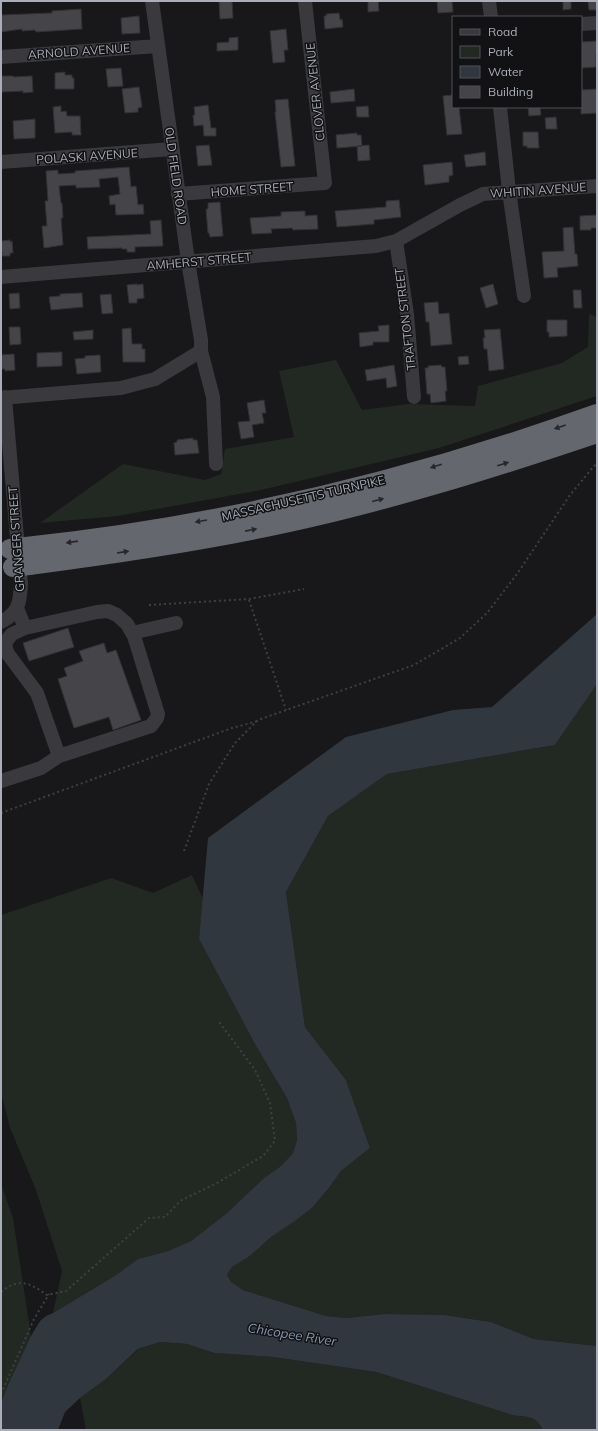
<svg xmlns="http://www.w3.org/2000/svg" width="598" height="1431" font-family="Mulish,sans-serif">
<style>
.green{fill:#222923}
.water{fill:#30373e}
.building{fill:#444449;stroke:#323135}
.lines{fill:none;stroke-linecap:round;stroke-linejoin:round}
.path{stroke:#3f4045;stroke-width:2;stroke-dasharray:2 3;stroke-linecap:butt}
.minor{stroke:#39393e;stroke-width:14}
.highway{stroke:#65676f;stroke-width:20}
.highway-bridge{stroke:#65676f;stroke-width:20}
.oneway{fill:#27272b}
.labels{text-anchor:middle;dominant-baseline:central;stroke-width:3;stroke-linejoin:round;paint-order:stroke}
.street-label{font-size:12px;fill:#aaaeb8;stroke:#121214}
.water-label{font-size:13px;font-style:italic;fill:#8498b0;stroke:#121214}
</style>
<rect width="100%" height="100%" fill="#181719"/>
<path class="green" d="M589 314 597 317V396L439 448 261 490 118 516 40 523 123 464 205 480 221 474 225 449 294 437 279 371 336 360 362 410 409 404 475 406 478 386 562 363 588 347Z
M597 684V1346L534 1339 491 1322 445 1315 385 1314 346 1318 326 1316 243 1290 230 1282 227 1275 232 1267 250 1256 271 1237 295 1221 312 1208 329 1188 341 1171 370 1148 346 1080 305 1027 286 892 328 816 387 774 555 745Z
M192 875 203 899 199 939 256 1046 287 1098 296 1123 297 1140 293 1153 281 1166 264 1178 227 1213 191 1241 168 1251 138 1259 116 1275 53 1313 62 1271 36 1190 10 1128 1 1092V915L111 878 153 893Z
M1 1184 13 1218 31 1336 1 1403Z
M160 1342 187 1344 214 1353 273 1357 376 1372 512 1415C528 1418 535 1414 543 1430H86L80 1398 106 1379 139 1349Z"/>
<path class="water" d="M597 614V684L555 745 387 774 328 816 286 892 305 1027 346 1080 370 1148 341 1171 329 1188 312 1208 295 1221 271 1237 250 1256 232 1267 227 1275 231 1282 243 1290 326 1316 346 1318 385 1314 445 1315 491 1322 534 1339 597 1346V1430H543C535 1414 528 1418 512 1415L376 1372 273 1357 214 1353 187 1344 160 1342 138 1349 106 1379 80 1398 65 1412 58 1430H1V1403L9 1383 31 1336 40 1321 46 1316 53 1313 116 1275 138 1259 168 1251 191 1241 227 1213 264 1178 281 1166 293 1153 297 1140 296 1123 287 1098 256 1046 199 939 208 838 346 737 453 710 492 707Z"/>
<path class="building" d="M219 1H232L233 18 220 19Z
M368 1H378L379 11 368 12Z
M437 1H452L453 12 438 13Z
M563 1H571V9L563 10Z
M588 1H597V10H589Z
M81 9 82 29 36 32 35 30 22 31V29L1 32V15L52 13V11Z
M339 13 340 20 342 19 343 27 325 29 324 16H327L326 14Z
M139 16 140 33 122 34 121 18Z
M286 29 288 50H284L285 62 273 63 270 31Z
M238 37V50L217 51V43L229 42V38Z
M597 41V54H596V67L581 68V42Z
M121 68 123 86 108 87 106 69Z
M65 72V75H72V78H74V89H55V73Z
M1 76H13L14 77 32 76 33 92 23 93V91L1 92Z
M139 87 142 107 138 108V112L125 113 122 89Z
M354 89 355 101 331 103 330 92Z
M597 89V113L581 114V90Z
M453 95V107H459L462 134 447 135 443 96Z
M288 99 295 166 281 167 275 112H276L275 100Z
M208 105 211 128H216V136H204L203 125 194 126 193 115H195L194 107Z
M61 106V112L66 111 67 116H80L81 135H72V132L55 133 53 107Z
M368 106 369 117H357L356 107Z
M528 107H540L541 115 529 116Z
M556 117 557 129H546L545 118Z
M35 119V138L14 139 13 121Z
M523 132H538L539 148H527V146H523Z
M357 133V135H361L362 146 337 148 336 135Z
M209 145 212 165 198 166 196 146Z
M369 145 370 160 358 161 357 146Z
M485 152 486 165 466 167 464 155Z
M452 162 453 175 449 176V182L425 185 423 165Z
M129 167 131 187 136 186 138 205 143 204 144 214 116 215 115 204 110 205 109 196 120 194 118 177 99 179 100 187 76 188V185L59 186 61 203H62L63 218H61L63 245 44 248 42 226H47L45 201H48L46 171 58 170V174L75 173V171Z
M399 200 401 217 374 220V224L337 227 335 211 386 207V201Z
M220 202 223 236 210 237 209 233H208L206 209H208V203Z
M305 211V216L317 215 318 229 293 230 292 228 271 229 272 233 252 234 250 218 281 216V212Z
M597 215V228H591V230H580V216Z
M161 220 163 246 135 247V252H127V249H122V248L88 249 87 237 151 234 150 221Z
M573 227 575 254H577L578 266 557 268 558 277 544 278 542 252 564 251 563 228Z
M10 240V242L12 241 13 253H10V256H2L1 241Z
M137 284V285L143 284 144 298 137 299V303H129L127 285Z
M493 284 498 304 486 308 480 288Z
M573 290H581L582 308H574Z
M19 293 20 308 10 309 9 294Z
M82 293 83 307 51 310 49 297 60 296V294Z
M111 294 113 313 102 314 100 295Z
M438 302 439 314 449 313 452 344 431 346 429 322H426L424 303Z
M547 320H567V336L549 337V332H547Z
M389 325V342H373V345L360 347 359 333 379 331 378 326Z
M9 327H20L21 344 10 345Z
M131 328 132 344H142V349H145V362H123L122 329Z
M500 329 504 369 489 371 487 349H484L483 338H485L484 330Z
M93 330V339L74 340 73 332Z
M62 352V366L37 367V353Z
M14 354 15 370 5 371V369H1V355Z
M100 355 101 372 77 374 75 359 85 358V356Z
M468 356 469 364 459 365 458 357Z
M394 365 397 386 387 388 386 378 367 381 365 370Z
M441 365 442 367H445L447 391H445L446 401 431 403 430 394H427L425 368H428V366Z
M264 400 266 413H262L264 423 252 425 254 437 241 439 238 422 250 421 247 403Z
M193 438V440H197L199 453 175 455 174 443 177 442V440Z
M68 628 74 647 29 661 23 643Z
M104 643 107 653 116 650 141 720 113 730 109 717 74 728 58 679 67 676 64 668 83 661 79 651Z"/>
<g class="lines">
<path class="path" d="M249 600 286 710
M149 605 249 599 304 589
M1 813 232 728 258 721
M184 851 209 784 235 743 258 720 414 665 460 638 487 613 517 574 570 495 594 466 597 464
M1 1292C19 1277 30 1283 47 1295L66 1291 149 1218 165 1217 180 1201 217 1183 263 1156 275 1141 270 1103 255 1070 219 1022
M1 1394 34 1319 49 1294"/>
<path class="minor" d="M152 1 188 261 201 340V351L213 397 216 464
M489 1 491 17
M581 24 597 23
M1 57 158 46
M500 107 509 191 524 296
M1 162 172 149
M178 194 325 183 305 1
M396 241 407 314 414 397
M1 277 376 246 396 241 460 205 483 194 597 186
M1 398 121 388 155 379 201 351
M1 622C19 613 20 602 21 584L5 397
M25 628 12 634 7 640 5 646 8 654 37 693 59 756
M132 633 176 623
M1 781 41 768 59 756 151 726 157 718 158 714 134 636 127 624 117 615 108 611 97 612 25 628 17 608"/>
<path class="highway" d="M26 547C221 526 413 480 597 414
M29 565C113 554 197 542 280 524 388 501 493 468 597 433"/>
<path class="highway-bridge" d="M10 549 26 547
M13 567 29 565"/>
</g>
<defs><path id="oneway-solid" d="M-6-.8H1V-3.2L6.5 0L1 3.2V.8H-6Z"/></defs>
<g class="oneway">
<use href="#oneway-solid" transform="translate(560 427) rotate(161)"/>
<use href="#oneway-solid" transform="translate(503 464) rotate(-18)"/>
<use href="#oneway-solid" transform="translate(436 466) rotate(163)"/>
<use href="#oneway-solid" transform="translate(378 500) rotate(-15)"/>
<use href="#oneway-solid" transform="translate(201 521) rotate(170)"/>
<use href="#oneway-solid" transform="translate(251 530) rotate(-11)"/>
<use href="#oneway-solid" transform="translate(72 542) rotate(172)"/>
<use href="#oneway-solid" transform="translate(123 552) rotate(-9)"/>
</g>
<g class="labels">
<g class="street-label">
<text transform="translate(79 51) rotate(-4)">ARNOLD AVENUE</text>
<text transform="translate(315 92) rotate(-96)">CLOVER AVENUE</text>
<text transform="translate(87 156) rotate(-4)">POLASKI AVENUE</text>
<text transform="translate(176 176) rotate(82)">OLD FIELD ROAD</text>
<text transform="translate(252 189) rotate(-4)">HOME STREET</text>
<text transform="translate(538 190) rotate(-4)">WHITIN AVENUE</text>
<text transform="translate(199 261) rotate(-5)">AMHERST STREET</text>
<text transform="translate(405 319) rotate(-97)">TRAFTON STREET</text>
<text transform="translate(303 498) rotate(-13)">MASSACHUSETTS TURNPIKE</text>
<text transform="translate(16 539) rotate(-94)">GRANGER STREET</text>
</g>
<g class="water-label">
<text transform="translate(292 1334) rotate(9)">Chicopee River</text>
</g>
</g>
<rect width="598" height="1431" fill="none" stroke="#aaaeb8" stroke-width="4"/>
<rect x="452" y="16" width="130" height="92" fill="#121214" stroke="#4f5056"/>
<rect x="460" y="29" width="20" height="6" fill="#39393e" stroke="#4f5056"/>
<text x="488" y="36" font-size="12" fill="#aaaeb8">Road</text>
<rect x="460" y="46" width="20" height="12" fill="#222923" stroke="#4f5056"/>
<text x="488" y="56" font-size="12" fill="#aaaeb8">Park</text>
<rect x="460" y="66" width="20" height="12" fill="#30373e" stroke="#4f5056"/>
<text x="488" y="76" font-size="12" fill="#aaaeb8">Water</text>
<rect x="460" y="86" width="20" height="12" fill="#444449" stroke="#4f5056"/>
<text x="488" y="96" font-size="12" fill="#aaaeb8">Building</text>
</svg>
